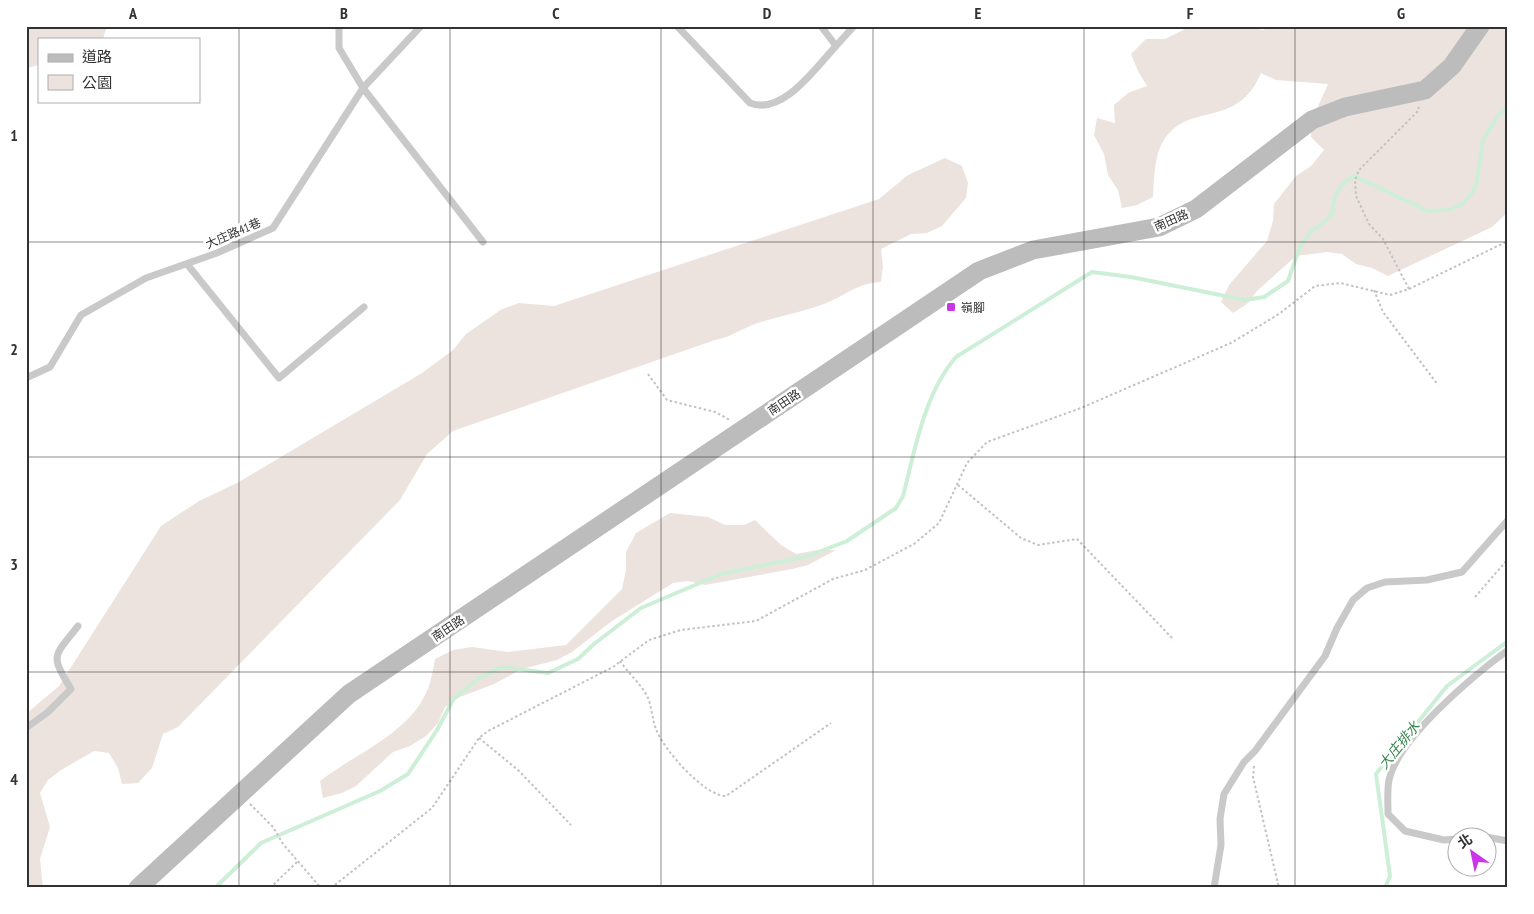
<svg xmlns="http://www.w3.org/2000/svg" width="1534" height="914" font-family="'PT Sans Narrow','Noto Sans TC',sans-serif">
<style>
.green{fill:#ece3de}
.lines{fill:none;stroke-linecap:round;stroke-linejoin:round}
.stream{stroke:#cdeed7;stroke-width:4}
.path{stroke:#c2c2c2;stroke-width:2;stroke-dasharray:2.5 2.5;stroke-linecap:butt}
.lane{stroke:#c9c9c9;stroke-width:7}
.secondary{stroke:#bcbcbc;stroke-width:19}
.grid{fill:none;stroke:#323232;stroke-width:1;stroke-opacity:0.55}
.poi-dot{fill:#cb35e9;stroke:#fff;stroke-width:2}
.labels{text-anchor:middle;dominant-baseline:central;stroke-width:5;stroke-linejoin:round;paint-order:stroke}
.street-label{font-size:12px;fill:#323232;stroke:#fff}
.poi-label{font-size:12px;fill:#323232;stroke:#fff;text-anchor:start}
.water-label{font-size:14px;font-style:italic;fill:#36834d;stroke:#fff}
.neatline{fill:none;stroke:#323232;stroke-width:2}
.grid-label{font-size:16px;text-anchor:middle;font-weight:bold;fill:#323232}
</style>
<rect width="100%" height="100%" fill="#fff"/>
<path class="green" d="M26 26H107L103 39H39V65L27 68Z
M1191 26H1239L1263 30 1273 26H1508V212L1492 227 1388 276 1372 268 1356 264 1342 254 1327 252 1296 256 1257 291 1247 304 1233 313 1221 302 1229 285 1267 241 1273 221 1274 204 1296 176 1311 166 1324 150 1311 137 1312 120 1328 84 1276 80 1261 73C1237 130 1189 101 1164 140 1154 155 1154 180 1153 197L1137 205 1122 208 1118 190 1108 175 1104 154 1094 135 1097 118 1115 123 1114 105 1128 93 1147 86 1138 71 1131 54 1146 39H1165Z
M945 158 962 166 968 183 966 198 942 226 927 233 911 234 881 249 883 267 881 282C860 283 850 292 831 301 808 311 784 315 761 322 744 327 732 337 715 340L453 431 427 454 400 500 178 727 163 734 152 768 138 783 122 784 118 768 109 753 94 751 61 770 48 780 40 793 50 827 40 859 43 888H26V714L59 686 161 526 199 501 237 483 422 373 453 350 466 334 502 309 519 303 554 306 879 199 908 175Z
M670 513 708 517 725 525H744L755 520 781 545 796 554 817 550H836L808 565 792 569 705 585 688 581 673 583 612 621 572 652 557 660 522 669 494 684 460 697 445 707 438 723 426 736 410 746 393 752 356 786 342 793 323 798 320 781C353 755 408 734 426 693 431 683 433 670 435 659L453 650 472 647 508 652 566 645 622 589 626 570V552L636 533Z"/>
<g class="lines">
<path class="stream" d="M215 888 261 843 380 791 408 774 437 730 454 698 479 678 502 667 548 673 578 659 594 644 641 608 721 574 808 556 847 541 896 508 903 496C915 450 924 394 956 357L1092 272 1131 277 1245 300 1264 297 1288 281 1300 246 1310 233 1332 215C1333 195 1337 187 1354 176L1428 211 1449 210 1462 204 1472 193 1476 186 1483 140 1497 117 1508 107
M1385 888 1390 876 1376 774 1447 686 1508 641"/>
<path class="path" d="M1409 289 1383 239 1369 224 1356 196 1355 180 1359 170 1417 112 1419 107
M1374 290 1383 312 1438 385
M648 374 667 400 715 412 730 420
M958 485 1021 538 1038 545 1077 539 1174 640
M1475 597 1508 559
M620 661C628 673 642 685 648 698 652 708 652 719 656 729 663 749 704 796 726 796L831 723
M479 738 518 770 571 825
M1254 766 1253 777 1279 888
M250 804 273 827 283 844 321 888
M270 888 297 862
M331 888 432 808 479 738 488 731 613 667 649 640 681 630 756 621 833 579 865 570 914 544 939 523 967 463 987 442 1081 408 1231 343 1279 314 1315 286 1340 283 1390 295 1409 289 1508 241"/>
<path class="lane" d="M337 26 339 28V48L363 88 483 242
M677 26 750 103C783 116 816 67 836 46L821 26
M836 46 854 26
M187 264 279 378 364 307
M26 378 50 367 81 315 146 278 217 253 273 228 363 88 421 26
M26 728 48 712 71 689C50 654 53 658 78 626
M1486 837 1508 841
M1456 839 1444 840 1405 831 1388 814C1388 803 1387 790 1389 780 1398 738 1474 675 1508 650
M1214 888 1221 845 1220 819 1224 794 1244 762 1255 751 1325 656 1337 628 1353 600 1367 588 1385 582 1427 580 1462 572 1508 520"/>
<path class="secondary" d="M138 888 349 694 979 271 1033 250 1159 227 1196 209 1312 120 1345 107 1425 90 1452 66 1480 26"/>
</g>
<path class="grid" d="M239 26V888M450 26V888M661 26V888M873 26V888M1084 26V888M1295 26V888M26 242H1508M26 457H1508M26 672H1508"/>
<rect class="poi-dot" x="946" y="302" width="10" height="10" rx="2.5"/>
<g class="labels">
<g class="street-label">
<text transform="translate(1171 220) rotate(-23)">南田路</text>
<text transform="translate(233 233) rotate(-23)">大庄路41巷</text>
<text transform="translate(784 402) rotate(-34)">南田路</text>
<text transform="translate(448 628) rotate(-34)">南田路</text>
</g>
<g class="poi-label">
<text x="961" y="307">嶺腳</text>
</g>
<g class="water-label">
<text transform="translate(1399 745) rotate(-51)">大庄排水</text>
</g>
</g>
<rect width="1534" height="914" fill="none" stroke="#ffffff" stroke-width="55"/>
<rect x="38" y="38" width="162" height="65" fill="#ffffff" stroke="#adadad"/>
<rect x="48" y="54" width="25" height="8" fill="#bcbcbc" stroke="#adadad"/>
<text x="82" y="62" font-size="15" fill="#323232">道路</text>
<rect x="48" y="75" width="25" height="15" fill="#ece3de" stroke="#adadad"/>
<text x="82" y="88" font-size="15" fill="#323232">公園</text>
<g transform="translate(1472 852) rotate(327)"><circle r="24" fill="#ffffff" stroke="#adadad"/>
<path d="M0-4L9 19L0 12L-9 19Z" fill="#cb35e9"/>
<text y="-8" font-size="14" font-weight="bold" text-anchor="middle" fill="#323232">北</text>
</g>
<rect x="28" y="28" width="1478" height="858" class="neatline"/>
<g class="grid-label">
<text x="133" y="19">A</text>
<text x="344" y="19">B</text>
<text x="556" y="19">C</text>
<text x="767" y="19">D</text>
<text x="978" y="19">E</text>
<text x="1190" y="19">F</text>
<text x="1401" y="19">G</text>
<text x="14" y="141">1</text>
<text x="14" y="355">2</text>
<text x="14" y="570">3</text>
<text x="14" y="785">4</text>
</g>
</svg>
